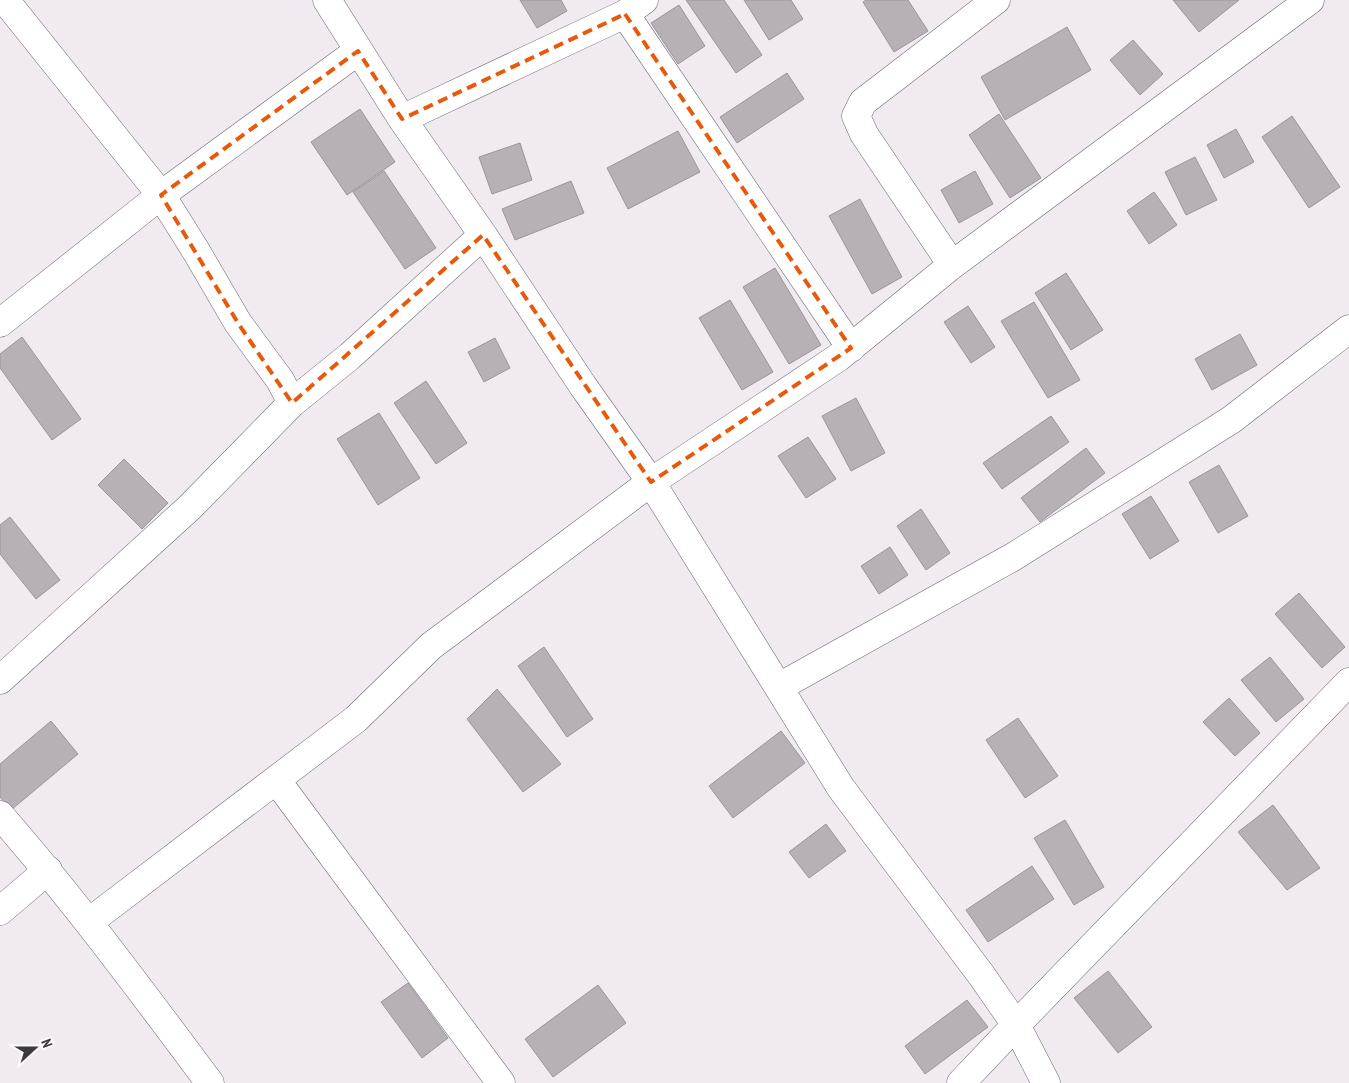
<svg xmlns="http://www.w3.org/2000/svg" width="1349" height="1083" font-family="'PT Sans Narrow',sans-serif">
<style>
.building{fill:#b7b0b6;stroke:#9b959b}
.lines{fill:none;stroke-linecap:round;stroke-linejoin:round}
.street-casing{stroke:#6d676c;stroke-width:29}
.street{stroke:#fff;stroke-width:28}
.marked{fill:none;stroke:#e8590c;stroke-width:4;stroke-dasharray:10 6;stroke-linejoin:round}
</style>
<rect width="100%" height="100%" fill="#f1eaf0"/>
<path class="building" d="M520 0H561L567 11 537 28Z
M686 0H724L762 55 736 73Z
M744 0H791L803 19 769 40Z
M866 0H908L928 31 894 52 863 2Z
M1173 0H1239L1199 32Z
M679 5 705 46 678 64 651 23Z
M1067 27 1091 70 1005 120 981 77Z
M1133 40 1163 74 1140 95 1110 60Z
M787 73 804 99 737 143 720 117Z
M360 109 395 162 347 195 311 142Z
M999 114 1041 178 1010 198 969 135Z
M1292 116 1340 187 1309 208 1262 137Z
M1236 129 1254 162 1224 178 1207 145Z
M678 131 700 172 628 209 607 168Z
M520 143 532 180 492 194 479 157Z
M1195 157 1217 200 1186 215 1165 172Z
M384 171 436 248 405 269 353 192Z
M975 171 993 204 959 223 941 190Z
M571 181 584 213 515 240 502 209Z
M1154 192 1177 225 1149 244 1127 211Z
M860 199 902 277 872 294 829 216Z
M775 268 821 345 789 364 743 287Z
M1066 273 1103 330 1071 350 1035 293Z
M730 300 773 372 742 390 699 318Z
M1034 302 1080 380 1048 398 1001 321Z
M968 306 995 347 971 363 944 322Z
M1240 334 1257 365 1212 390 1195 359Z
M22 337 81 419 52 440 0 368V354Z
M495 338 510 368 484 382 468 352Z
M426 381 467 443 436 464 394 403Z
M856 398 885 453 851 471 822 416Z
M379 413 420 478 378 505 337 439Z
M1051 416 1069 442 1002 489 983 463Z
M808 437 836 479 806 498 778 456Z
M1086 448 1105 473 1040 522 1021 498Z
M124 459 168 503 142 529 98 485Z
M1219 465 1248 516 1218 533 1189 482Z
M1151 496 1179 541 1150 559 1122 514Z
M921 509 950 553 926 570 897 526Z
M10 517 60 580 36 599 0 554V525Z
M890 547 908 575 879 594 861 566Z
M1299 593 1345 647 1322 668 1275 614Z
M544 647 593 719 567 737 518 666Z
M1270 657 1304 699 1276 722 1241 680Z
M497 689 561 764 523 792 467 719Z
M1229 698 1260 733 1235 756 1203 722Z
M1018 718 1058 776 1025 798 986 740Z
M51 721 78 754 11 810 0 797V764Z
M781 731 805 763 733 818 709 786Z
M1273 805 1320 868 1287 890 1238 832Z
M1065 820 1104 887 1074 905 1034 838Z
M826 824 846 851 809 878 789 852Z
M1032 866 1054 899 988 942 966 910Z
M1108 971 1152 1027 1118 1053 1074 998Z
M408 983 448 1038 422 1058 381 1002Z
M598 985 626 1023 553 1077 525 1039Z
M967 1000 988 1027 925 1074 905 1046Z"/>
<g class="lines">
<defs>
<path id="street" d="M5 0 161 195 196 251 238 323 280 380 292 403
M327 0 402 119 483 235 583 386 651 482 841 788 982 976 1016 1025 1046 1083
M625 14 851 348
M402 119 625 14 644 0
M952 265 864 134 856 116 863 102 996 0
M0 323 161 195 358 51
M0 680 189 508 292 403 350 356 483 235
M779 687 1013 557 1231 420 1349 329
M277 781 501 1083
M0 815C75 901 142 992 210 1083
M0 911 48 870
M89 922 356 719 431 646 651 482 839 357 952 265 1310 0
M961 1083 1016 1025 1349 682"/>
</defs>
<use href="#street" class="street-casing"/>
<use href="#street" class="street"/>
</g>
<path class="marked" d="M625 14 851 348 651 482 483 235 292 403 238 323 161 195 358 51 402 119Z"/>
<g transform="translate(35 1048) rotate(69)" stroke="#fef7fd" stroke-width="4" paint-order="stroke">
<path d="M0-4L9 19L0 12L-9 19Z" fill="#3c393b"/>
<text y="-8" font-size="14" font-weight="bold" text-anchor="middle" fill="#3c393b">N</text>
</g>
</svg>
